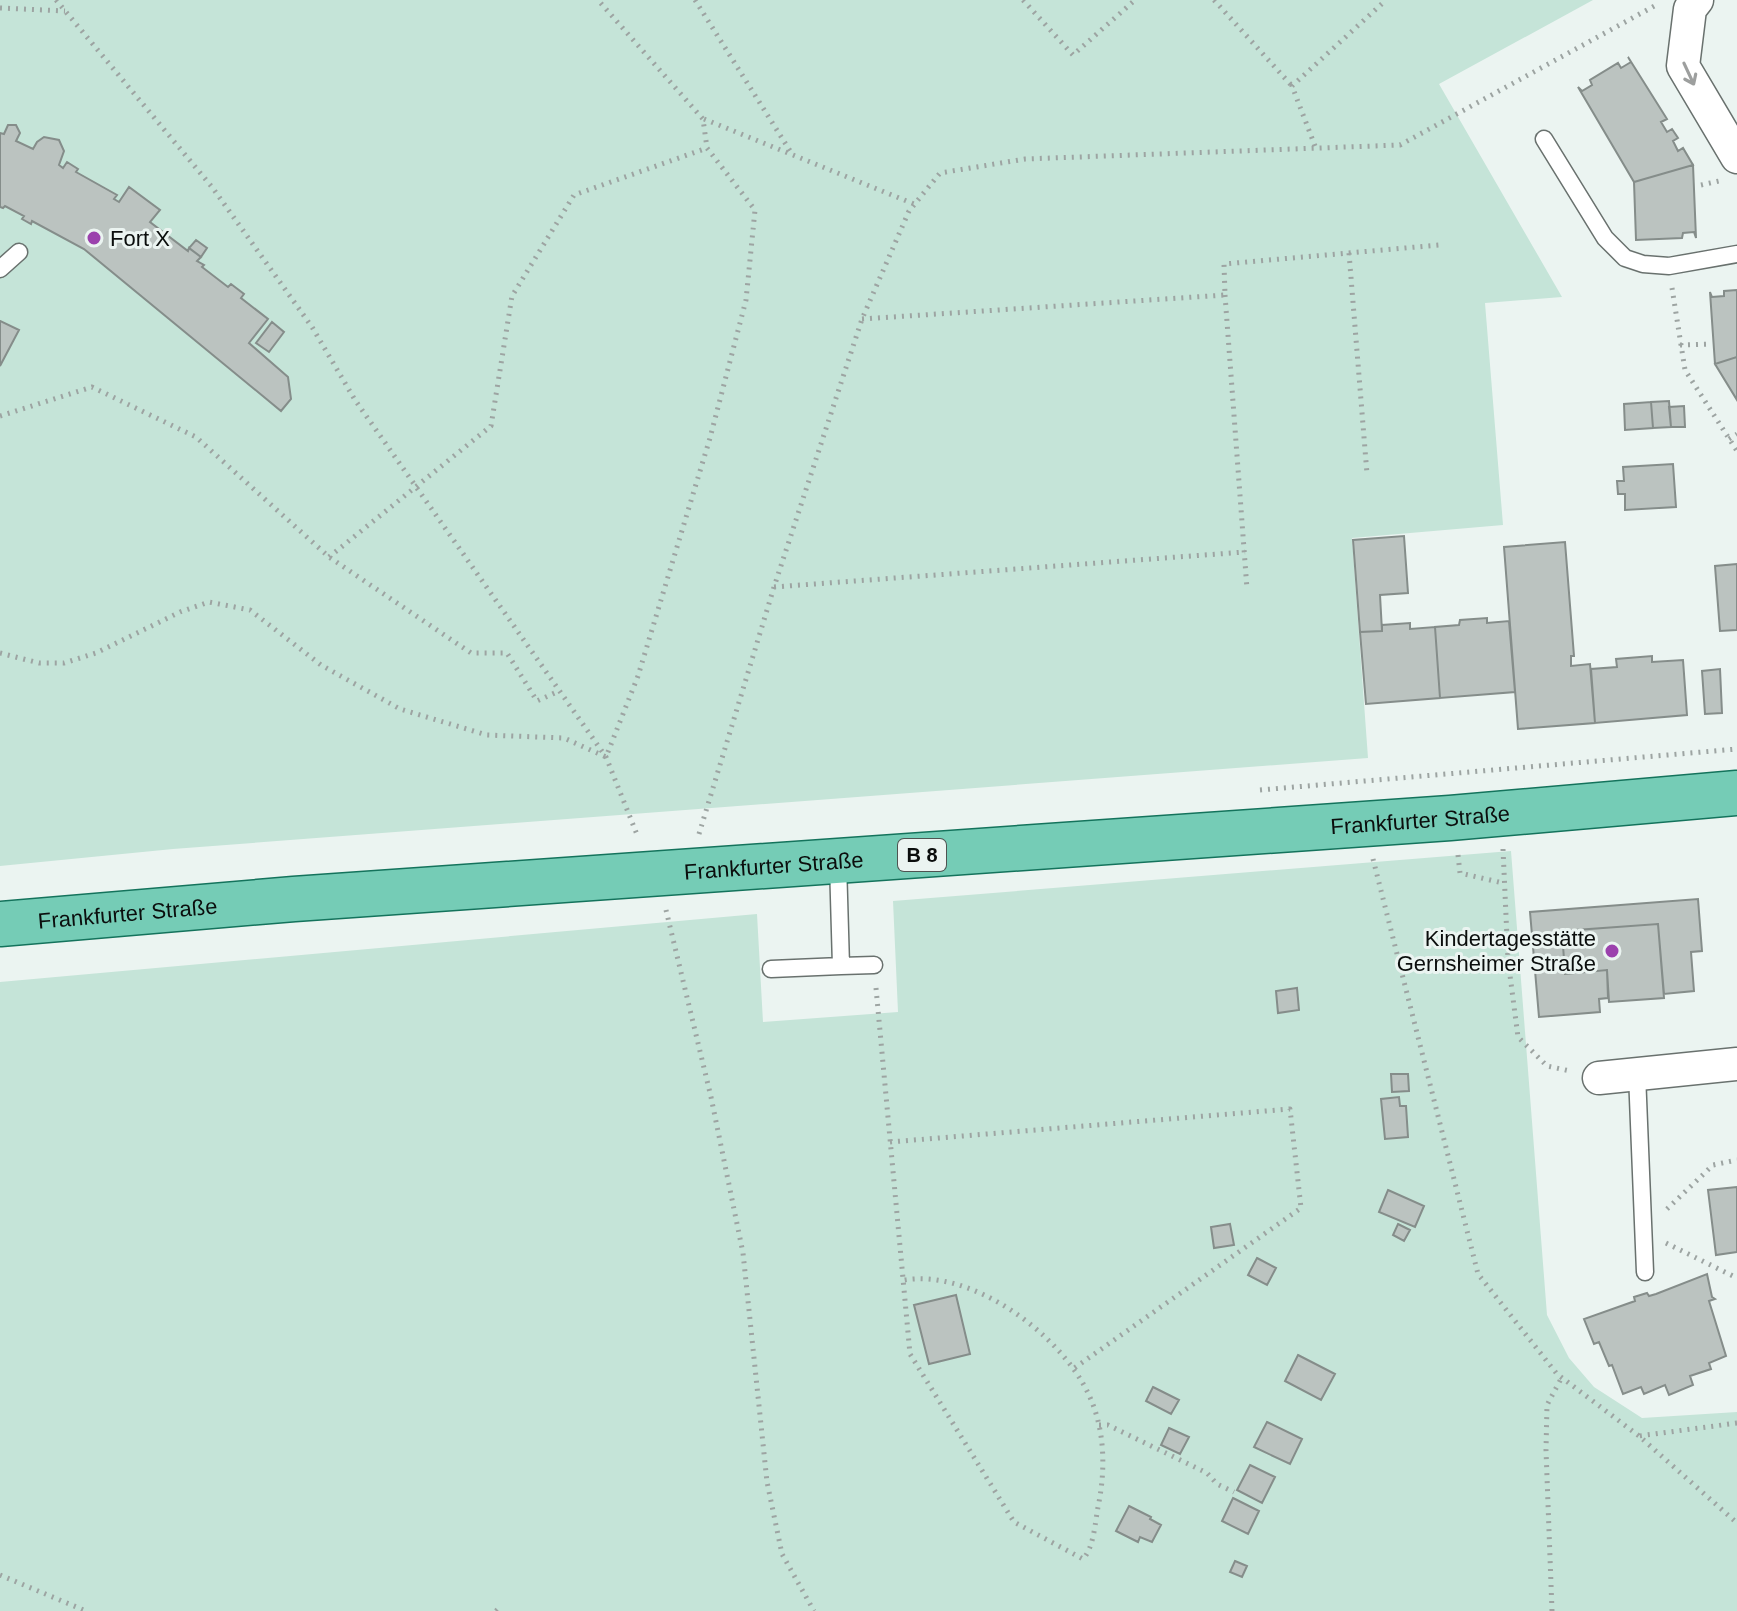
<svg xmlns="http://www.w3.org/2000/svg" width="1737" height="1611" font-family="Helvetica,sans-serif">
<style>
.green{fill:#c5e4d8}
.building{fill:#bbc3c0;stroke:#858d8a;stroke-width:2}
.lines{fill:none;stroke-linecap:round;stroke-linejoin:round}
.service-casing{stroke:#69716e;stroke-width:19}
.minor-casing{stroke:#69716e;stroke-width:35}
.primary-casing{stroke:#14735c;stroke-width:47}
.path{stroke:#9da4a2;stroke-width:5;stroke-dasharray:2 6;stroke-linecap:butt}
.service{stroke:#fff;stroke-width:16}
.minor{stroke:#fff;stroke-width:32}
.primary{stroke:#75ccb6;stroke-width:44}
.oneway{stroke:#9d9f9e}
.poi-dot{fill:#9b41ad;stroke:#ebf4f1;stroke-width:3}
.labels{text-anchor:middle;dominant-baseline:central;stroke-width:6;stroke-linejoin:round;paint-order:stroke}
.shield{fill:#ebf4f1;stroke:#4e5351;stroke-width:2}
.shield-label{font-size:20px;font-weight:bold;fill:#0b0e0d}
.poi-label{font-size:22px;fill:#0b0e0d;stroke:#ebf4f1;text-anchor:start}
.street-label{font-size:22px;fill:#0b0e0d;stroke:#ebf4f1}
</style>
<rect width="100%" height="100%" fill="#ebf4f1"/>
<path class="green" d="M0 0H1593L1439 84 1562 297 1485 303 1503 525 1352 538 1368 758 173 849 0 866Z
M1511 851 1547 1315 1569 1358 1594 1387 1642 1418 1737 1412V1611H0V982L757 914 763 1022 898 1012 893 901Z"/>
<path class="building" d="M1628 57 1667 119 1661 122 1667 132 1672 129 1678 138 1673 141 1678 151 1683 148 1693 165 1634 182 1578 87 1582 91 1592 85 1590 80 1618 63 1621 68 1631 62Z
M8 125H16L20 133 16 141 33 149 37 142 44 137 59 140 64 151 59 165 63 168 67 162 78 169 76 172 117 195 114 199 119 202 129 187 160 210 150 222 188 251 189 248 201 257 197 261 204 265 202 267 228 287 231 284 244 294 241 298 268 319 249 343 288 377 291 399 281 411 84 249 32 221 31 224 22 219 24 216 5 206 3 208 0 207V133L4 134Z
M1693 165 1696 238 1694 232 1683 233 1682 238 1636 240 1634 182Z
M196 240 207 248 201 257 189 248Z
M1737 290V357L1715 364 1710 292 1712 297 1724 296V291Z
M0 321 19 330 0 366Z
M272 322 284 332 269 352 256 343Z
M1737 357V400L1715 364Z
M1669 401 1671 427 1653 428 1651 402Z
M1651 402 1653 428 1625 430 1624 404Z
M1684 406 1685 427H1671L1669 407Z
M1673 464 1676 507 1625 510V494H1618L1617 481H1624L1623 467Z
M1404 536 1408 593 1380 595 1382 631 1360 632 1353 540Z
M1565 542 1574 656H1571V666L1590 664 1595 723 1518 729 1504 547Z
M1737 564V630L1720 631 1715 566Z
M1487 618V623L1509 621 1515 692 1440 698 1435 627 1459 625 1460 620Z
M1410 623V629L1435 627 1440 698 1366 704 1360 632 1382 631V625Z
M1652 656V662L1683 660 1687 715 1595 723 1591 669 1617 667 1616 659Z
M1720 669 1722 713 1705 714 1702 671Z
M1698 899 1702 951 1691 952 1694 991 1664 994 1658 924 1562 931 1565 974 1607 970 1608 998 1599 999 1600 1012 1539 1017 1530 912Z
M1658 924 1664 998 1609 1002 1607 970 1565 974 1562 931Z
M1297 988 1299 1010 1278 1013 1276 991Z
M1391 1074H1408L1409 1091 1392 1092Z
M1399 1097 1400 1106H1406L1408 1137 1385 1139 1381 1099Z
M1737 1187V1252L1716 1255 1708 1190Z
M1388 1190 1424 1206 1415 1227 1379 1212Z
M1230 1224 1234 1245 1214 1248 1211 1227Z
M1398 1224 1410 1230 1404 1241 1393 1235Z
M1257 1258 1276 1268 1267 1285 1248 1275Z
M1707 1274 1712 1297 1715 1299 1709 1301 1726 1356 1709 1363 1711 1369 1690 1376 1693 1385 1669 1395 1665 1385 1644 1394 1641 1387 1623 1394 1612 1365 1609 1366 1599 1342 1594 1344 1584 1319 1635 1301 1634 1297 1647 1293 1649 1296 1656 1294Z
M956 1295 970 1354 929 1364 914 1305Z
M1298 1355 1335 1374 1321 1400 1285 1381Z
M1153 1387 1179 1400 1171 1414 1146 1401Z
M1267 1422 1302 1439 1290 1464 1254 1447Z
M1169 1428 1189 1437 1180 1454 1161 1445Z
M1250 1465 1275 1477 1262 1503 1237 1490Z
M1233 1498 1259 1511 1248 1534 1222 1521Z
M1129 1506 1151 1517 1150 1519 1161 1525 1152 1542 1140 1537 1138 1542 1116 1531Z
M1235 1561 1247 1566 1242 1577 1230 1572Z"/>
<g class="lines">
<defs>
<path id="service" d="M1544 139 1605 238 1625 258 1643 264 1669 266 1737 254
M0 269 19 252
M838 863 841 966 874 965
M771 969 841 966
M1637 1074 1645 1272"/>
<path id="minor" d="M1697 0 1690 9 1683 66 1737 157
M1599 1078 1737 1064"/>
<g id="primary">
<path id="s1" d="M0 924 294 899 1450 818 1737 793"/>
</g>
</defs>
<use href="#service" class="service-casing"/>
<use href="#minor" class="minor-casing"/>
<use href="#primary" class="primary-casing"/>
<path class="path" d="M56 0 212 187 312 327 355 400 606 757 638 837
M695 0 792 154
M1023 0 1073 55 1135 0
M1214 0 1292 86
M0 8 65 11
M704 119 914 204
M1315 146 1292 86 1386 0
M1701 185 1719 181
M1349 253 1367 474
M1672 288 1685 370 1737 451
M1225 295 1247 589
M862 319 1225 295 1224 264 1439 245
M1680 345 1712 344
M0 416 92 387 196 437 329 557 471 653H507L537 701 559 691
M1729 439 1737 434
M329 557 491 426 512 296 574 195 707 148
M774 587 1245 552
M0 653 39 663H64L96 653 180 612 209 602 250 610 321 665 400 709 487 735 564 738 606 757 638 676 710 438 746 300 755 210 707 148 703 119 598 0
M1260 790 1737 749
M699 834 774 587 862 319 909 211 940 173 1025 159 1400 145 1658 4
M1503 849 1508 960 1518 1037 1547 1066 1570 1071
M1458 855 1460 873 1503 883
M1373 859 1478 1274 1557 1374 1639 1436
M666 910 711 1097 743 1253 767 1482 782 1554 814 1611
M876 988 910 1354 1014 1522 1083 1559C1094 1547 1095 1523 1098 1507 1106 1469 1105 1428 1088 1393 1059 1333 972 1269 904 1280
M890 1142 1290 1109 1301 1208 1073 1369
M1667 1209 1713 1165 1737 1160
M1666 1243 1737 1278
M1737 1423 1639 1436 1737 1523
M1099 1425H1108L1207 1473 1217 1484 1234 1492
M0 1575 86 1611
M496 1611 500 1607
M1552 1611 1546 1450 1547 1405 1562 1377"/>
<use href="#service" class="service"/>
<use href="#minor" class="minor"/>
<use href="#primary" class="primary"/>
</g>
<defs><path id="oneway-shaft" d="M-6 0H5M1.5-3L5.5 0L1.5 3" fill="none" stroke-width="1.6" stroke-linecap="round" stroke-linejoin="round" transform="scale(2)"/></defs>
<use class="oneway" href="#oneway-shaft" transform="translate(1689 74) rotate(65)"/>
<g class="poi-dot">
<circle cx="94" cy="238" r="8"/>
<circle cx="1612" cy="951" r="8"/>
</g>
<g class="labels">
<rect class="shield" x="898" y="839" width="48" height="32" rx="6"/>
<g class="shield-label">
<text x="922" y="855">B 8</text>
</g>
<g class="poi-label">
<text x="110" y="238">Fort X</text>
<text x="1596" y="938" text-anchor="end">Kindertagesstätte<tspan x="1596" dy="25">Gernsheimer Straße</tspan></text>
</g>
<g class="street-label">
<text stroke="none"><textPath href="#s1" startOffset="1424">Frankfurter Straße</textPath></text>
<text stroke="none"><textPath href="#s1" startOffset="776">Frankfurter Straße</textPath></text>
<text stroke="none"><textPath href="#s1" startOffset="128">Frankfurter Straße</textPath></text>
</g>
</g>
</svg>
